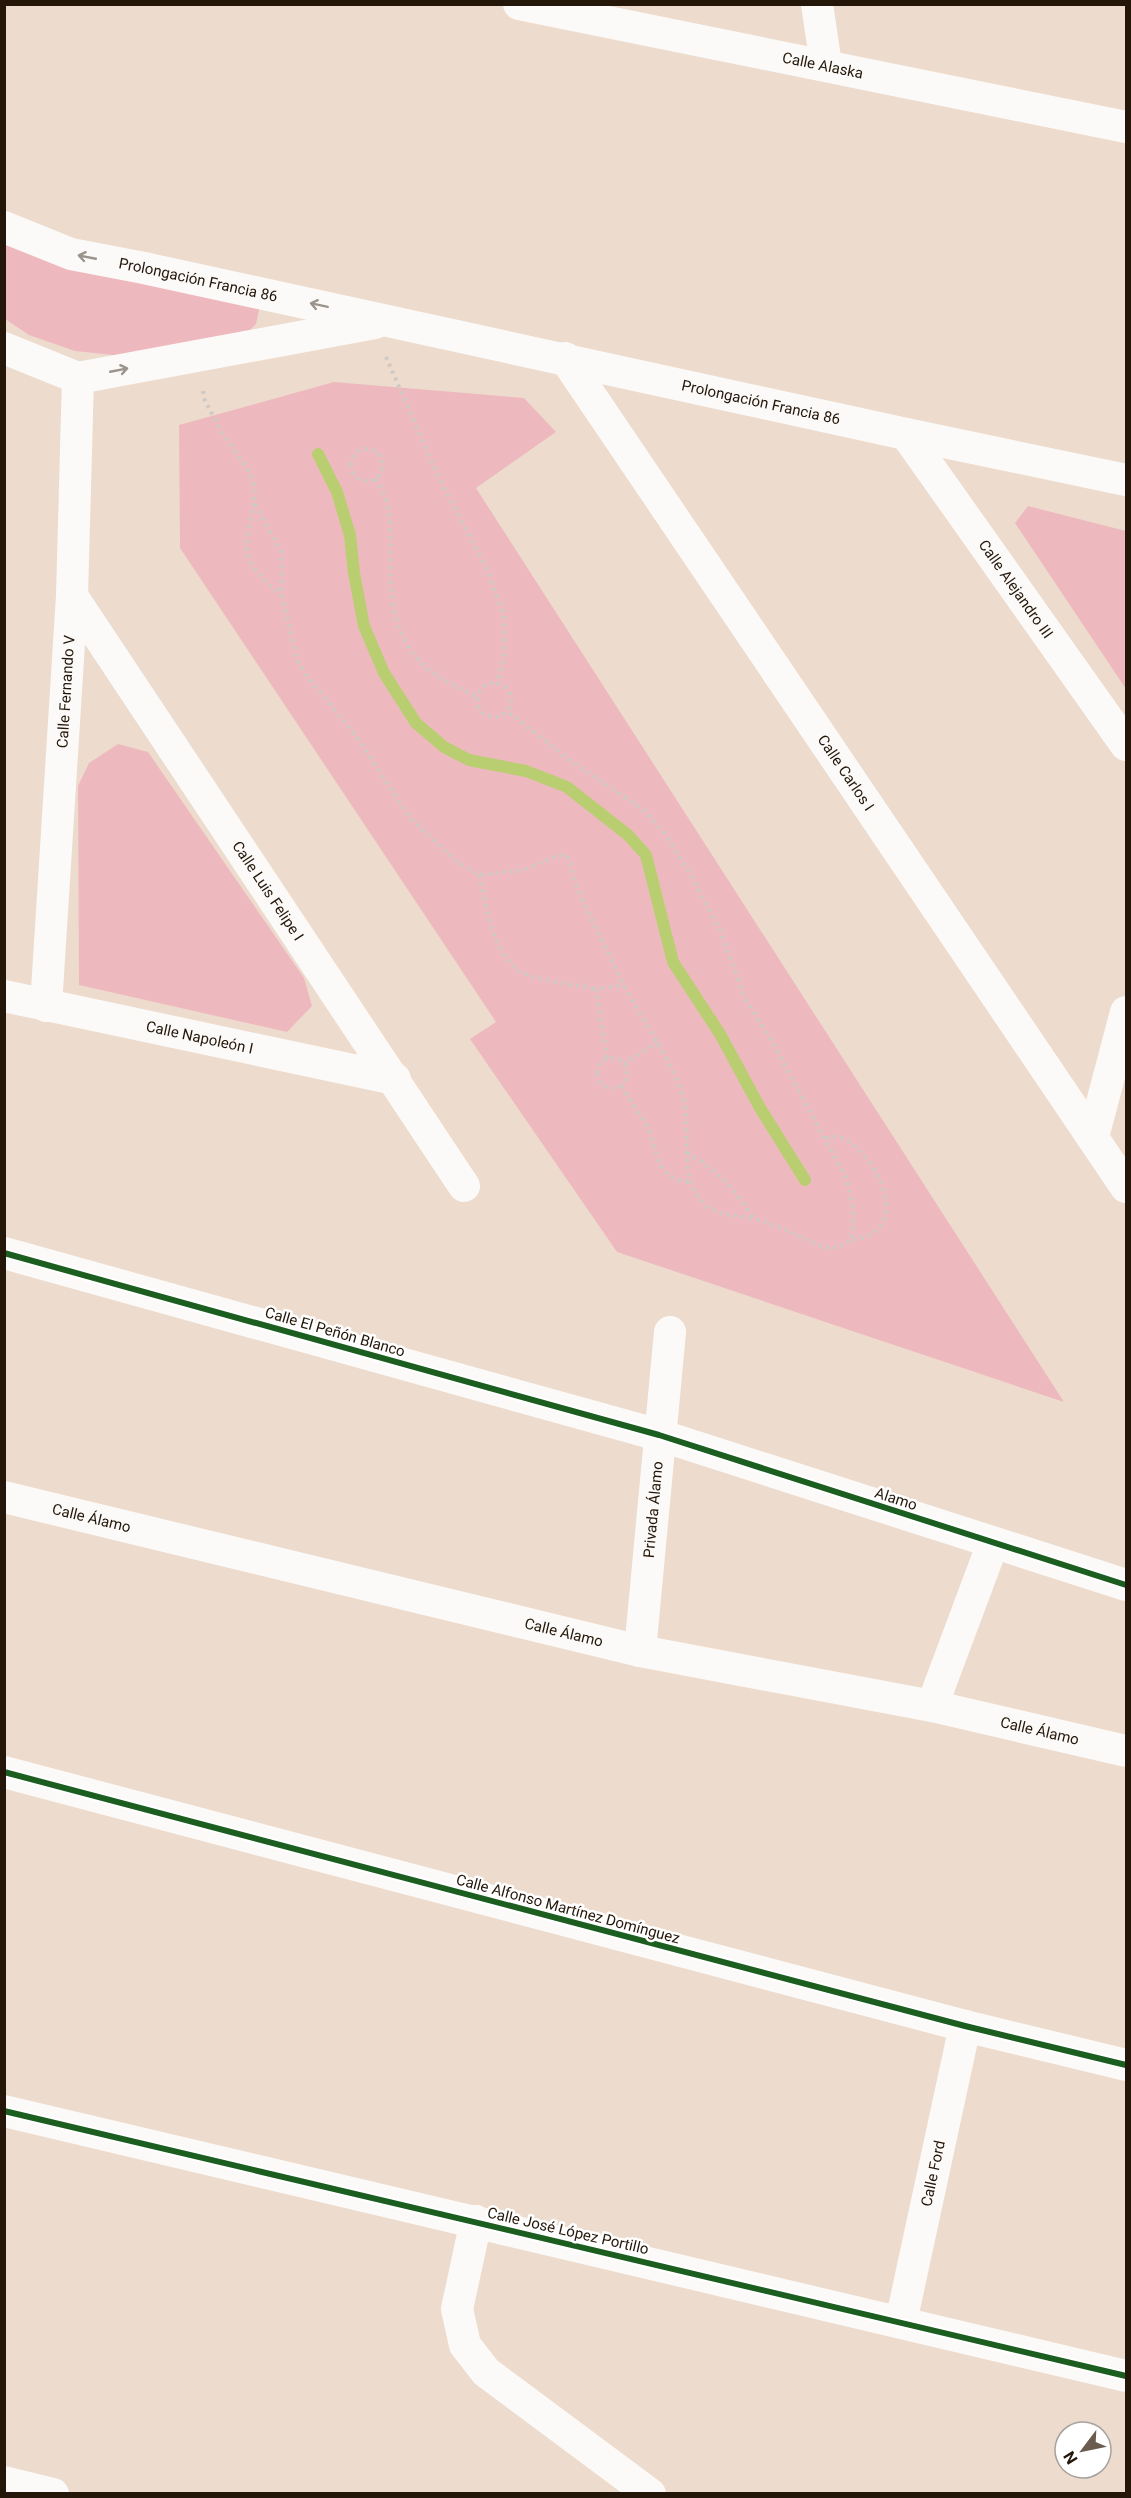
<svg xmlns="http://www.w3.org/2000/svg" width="1131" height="2498" font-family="Roboto,sans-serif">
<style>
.green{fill:#eeb9be}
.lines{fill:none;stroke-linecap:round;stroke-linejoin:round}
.stream{stroke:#b9ce71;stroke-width:12}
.path{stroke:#cec9c4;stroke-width:4;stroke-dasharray:3 4.5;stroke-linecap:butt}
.minor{stroke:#fcfaf8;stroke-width:32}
.cycleway-casing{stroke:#fff;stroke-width:10}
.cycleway{stroke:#1b5e20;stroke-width:6}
.oneway{stroke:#9b948d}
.labels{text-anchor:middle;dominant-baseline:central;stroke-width:5;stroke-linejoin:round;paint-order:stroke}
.street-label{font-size:15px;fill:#24170a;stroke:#fff}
</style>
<rect width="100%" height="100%" fill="#eddccd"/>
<path class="green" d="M4 239 251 293 259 310 256 324 245 335 123 356 75 351 29 335 5 319Z
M334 382 524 398 556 432 476 488 1064 1402 617 1252 470 1039 496 1022 180 548 179 425Z
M1028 506 1126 531V689L1015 523Z
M118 744 148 752 304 978 312 1006 287 1032 79 985 78 786 89 763Z"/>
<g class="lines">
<path class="stream" d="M318 454 337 492 350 535 354 573 364 626 384 673 416 723 444 747 469 760 526 771 567 787 628 835 646 855 673 962 720 1034 760 1108 805 1180"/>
<path class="path" d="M386 357 439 478 487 569 504 616V659L497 683
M203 391 205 401 223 434 247 468 255 486 254 502 281 552 282 596 297 659 306 675 360 741 410 818 456 861 479 875 524 870 558 855 567 856C572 865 572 873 575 882 588 914 605 946 620 977 639 1017 667 1051 682 1093 695 1130 673 1177 707 1206 721 1217 738 1215 754 1219 778 1225 803 1238 826 1248L839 1247 851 1240C856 1217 852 1199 846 1178L770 1038 746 1001 720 930 685 865 663 831 641 808 567 758 507 711
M351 465a16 16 0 1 1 32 0a16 16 0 1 1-32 0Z
M375 479C390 499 391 522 390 545 389 592 391 642 432 672 446 682 462 689 477 697
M254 503C243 556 240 559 281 595
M477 700a17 17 0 1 1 34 0a17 17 0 1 1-34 0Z
M479 875C486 904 493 955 520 971 538 982 575 984 596 989
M597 1073a15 15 0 1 1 30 0a15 15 0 1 1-30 0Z
M607 1058 596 989 624 985
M624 1064 658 1041
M621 1086 649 1129 660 1165 668 1175 677 1180 690 1182
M826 1138C831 1137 835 1136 840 1137 875 1151 918 1232 851 1240
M687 1153C718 1170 734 1188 753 1218"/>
<g class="minor">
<path id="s1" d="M519 4 1126 127"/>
<path d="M817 4 826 65"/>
<path id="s2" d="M4 227 71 254 144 268 906 434 1126 480"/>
<path d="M4 348 78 378 375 323"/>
<path id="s3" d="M565 358 1126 1187"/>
<path id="s4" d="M906 434 1126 745"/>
<path id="s5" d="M72 596 464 1186"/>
<path id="s6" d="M4 996 395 1079"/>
<path id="s7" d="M46 1006 72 596 78 378"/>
<path d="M1093 1137 1126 1012"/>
<path d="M4 1253 659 1435 1126 1585"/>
<path id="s8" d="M4 1497 640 1651 932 1706 1126 1751"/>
<path id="s9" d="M640 1651 670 1332"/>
<path d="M932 1706 993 1543"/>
<path d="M4 1772 965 2026 1126 2065"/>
<path d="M4 2111 1126 2376"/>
<path d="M476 2221 457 2309 465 2345 486 2372 650 2494"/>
<path id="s10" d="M901 2322 965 2026"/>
<path d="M4 2482 53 2494"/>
</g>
<defs>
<path id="cycleway" d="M4 1253 659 1435 1126 1585
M4 1772 965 2026 1126 2065
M4 2111 1126 2376"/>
</defs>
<use href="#cycleway" class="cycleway-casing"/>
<use href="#cycleway" class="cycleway"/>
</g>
<defs><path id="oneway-shaft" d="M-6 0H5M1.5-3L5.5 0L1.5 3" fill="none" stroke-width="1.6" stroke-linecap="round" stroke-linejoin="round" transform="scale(1.5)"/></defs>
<g class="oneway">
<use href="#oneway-shaft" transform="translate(87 257) rotate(-169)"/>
<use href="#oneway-shaft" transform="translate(319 305) rotate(-168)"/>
<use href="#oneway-shaft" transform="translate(119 370) rotate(-11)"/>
</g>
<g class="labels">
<g class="street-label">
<text stroke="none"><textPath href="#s1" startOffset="310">Calle Alaska</textPath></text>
<text stroke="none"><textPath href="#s2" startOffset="202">Prolongación Francia 86</textPath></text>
<text stroke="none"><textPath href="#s2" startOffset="778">Prolongación Francia 86</textPath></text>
<text stroke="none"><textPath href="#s4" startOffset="190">Calle Alejandro III</textPath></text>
<text stroke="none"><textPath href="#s7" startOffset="315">Calle Fernando V</textPath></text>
<text stroke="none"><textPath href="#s3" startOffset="501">Calle Carlos I</textPath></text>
<text stroke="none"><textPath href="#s5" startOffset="354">Calle Luis Felipe I</textPath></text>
<text stroke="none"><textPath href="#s6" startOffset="200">Calle Napoleón I</textPath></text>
<text transform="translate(335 1332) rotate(16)">Calle El Peñón Blanco</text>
<text transform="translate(896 1499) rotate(18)">Alamo</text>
<text stroke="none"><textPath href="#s9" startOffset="142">Privada Álamo</textPath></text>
<text stroke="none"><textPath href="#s8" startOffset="90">Calle Álamo</textPath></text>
<text stroke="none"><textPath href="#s8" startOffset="576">Calle Álamo</textPath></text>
<text stroke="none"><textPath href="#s8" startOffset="1062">Calle Álamo</textPath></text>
<text transform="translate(568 1909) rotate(15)">Calle Alfonso Martínez Domínguez</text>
<text stroke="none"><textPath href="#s10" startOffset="152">Calle Ford</textPath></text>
<text transform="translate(568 2231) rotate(13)">Calle José López Portillo</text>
</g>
</g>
<rect width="1131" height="2498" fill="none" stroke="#24170a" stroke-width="12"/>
<g transform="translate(1083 2450) rotate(238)"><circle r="28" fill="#ffffff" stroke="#a7a29d" stroke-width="1.5"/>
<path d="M0-4.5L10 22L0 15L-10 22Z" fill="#6a5c4e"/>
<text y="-9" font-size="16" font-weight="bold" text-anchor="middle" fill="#24170a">N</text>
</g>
</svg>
